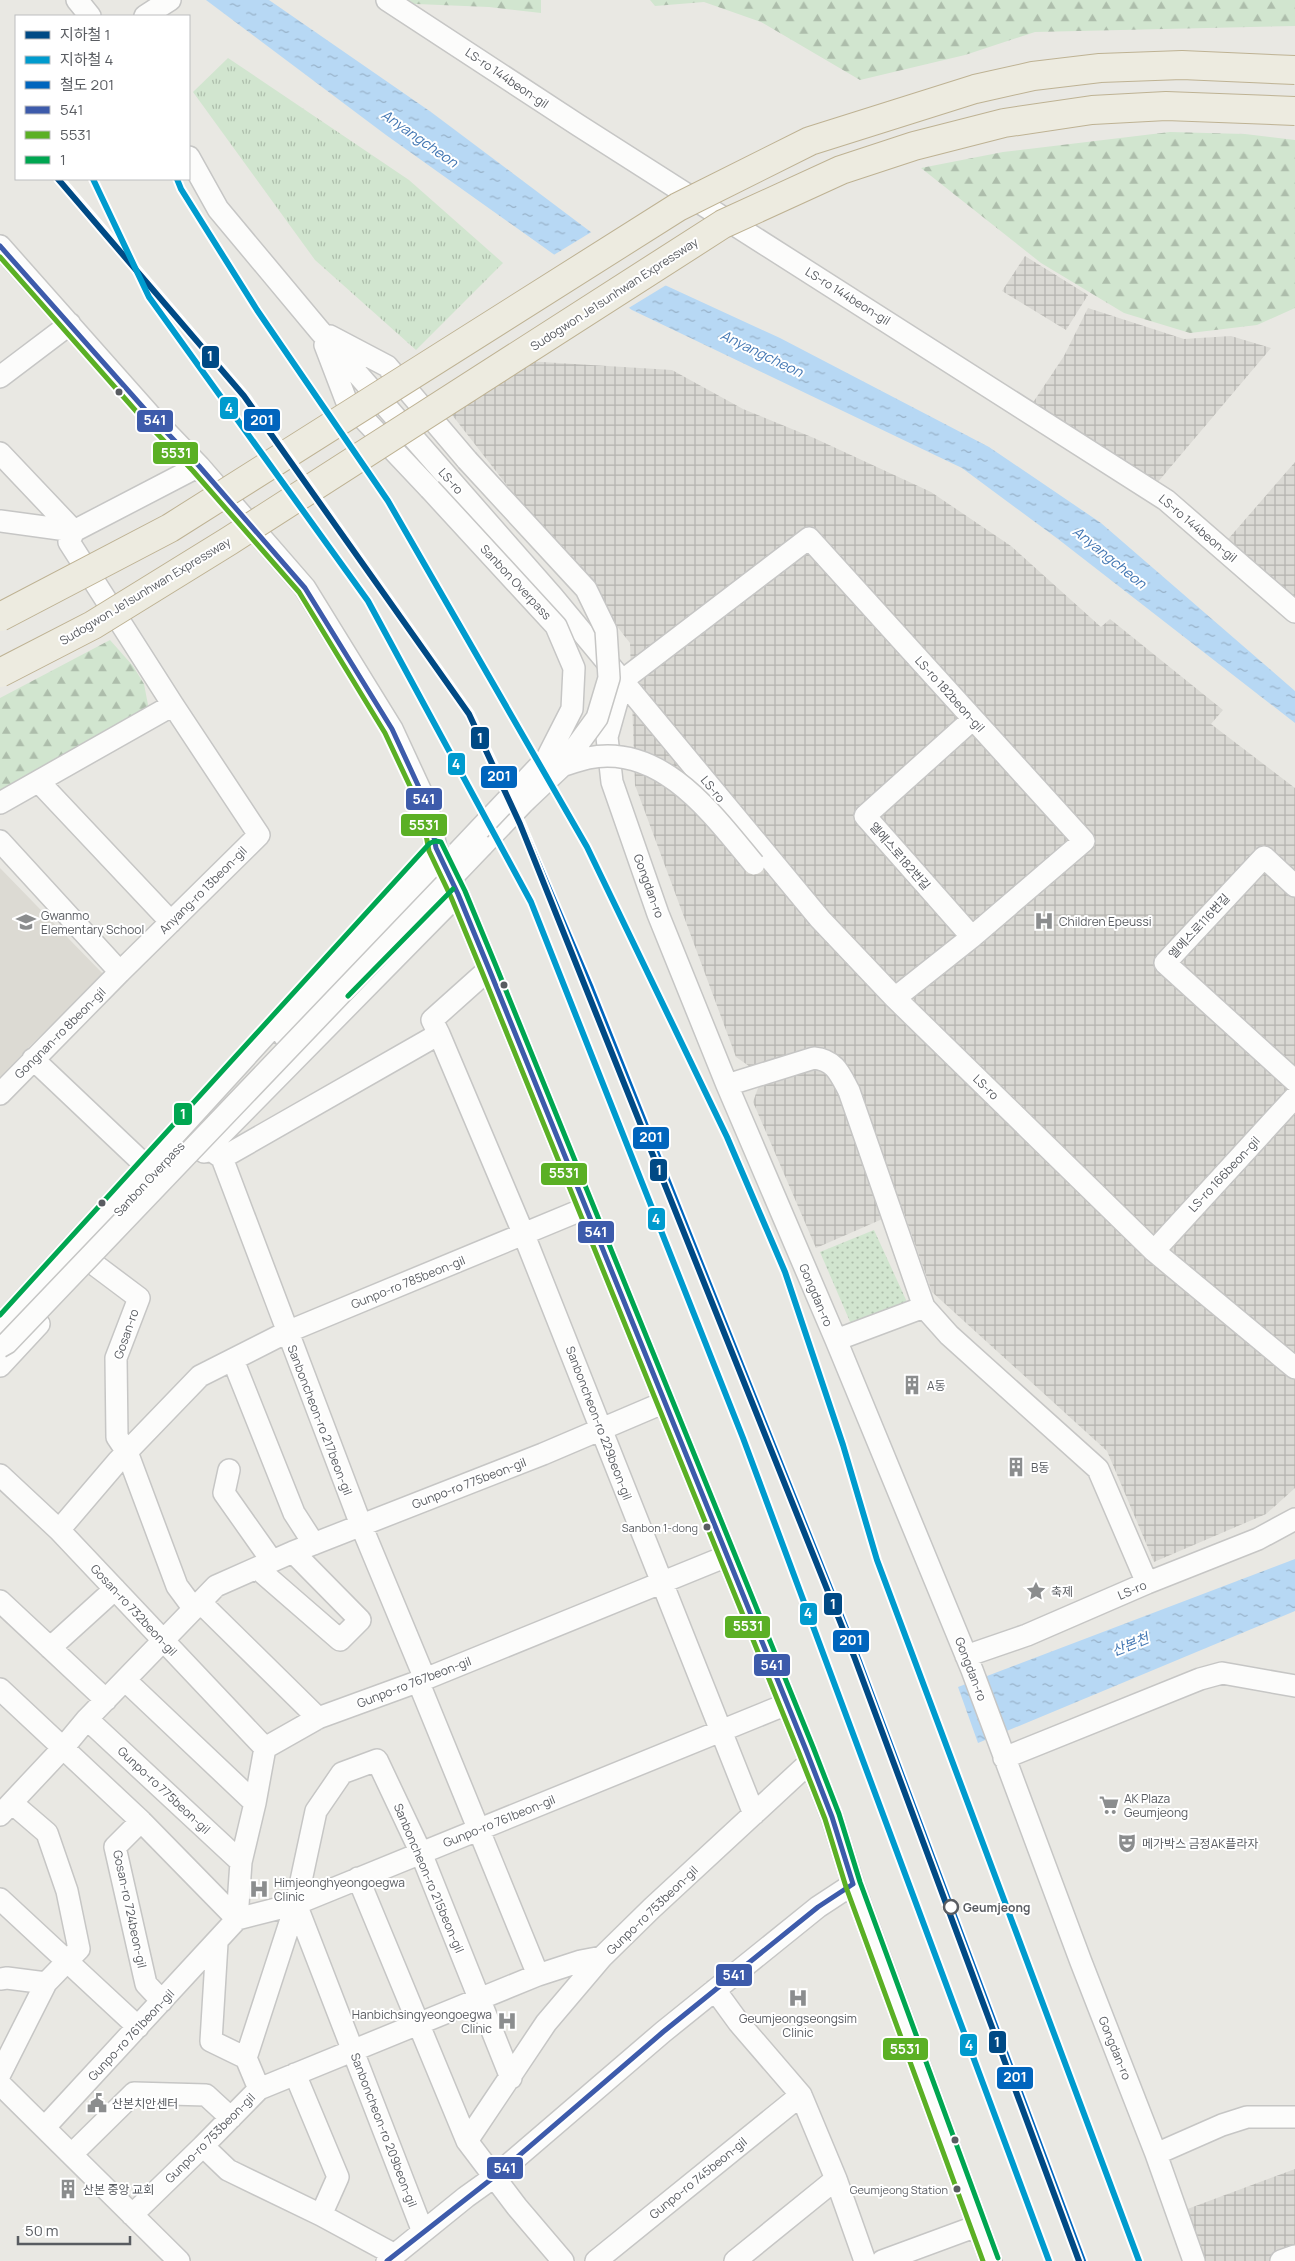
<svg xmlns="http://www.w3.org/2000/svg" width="1295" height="2261" font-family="Manrope,'Noto Sans KR',sans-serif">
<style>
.industrial{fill:url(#industrial-grid)}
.education{fill:#dcdad3}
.grass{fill:url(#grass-tufts)}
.forest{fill:url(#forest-firs)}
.park{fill:url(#park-dots)}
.water{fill:url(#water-ripples)}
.pier{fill:#e9e8e3}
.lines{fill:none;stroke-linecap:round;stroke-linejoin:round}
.minor-casing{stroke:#c6c6c5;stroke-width:24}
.minor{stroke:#fcfcfb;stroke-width:21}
.minor-bridge-casing{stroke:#c6c6c5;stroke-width:24;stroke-linecap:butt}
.highway-bridge-casing{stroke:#beb293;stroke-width:30;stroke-linecap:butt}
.minor-bridge{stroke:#fcfcfb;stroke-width:21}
.highway-bridge{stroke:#edebe0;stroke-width:28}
.bus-1-casing{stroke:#fff;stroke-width:9}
.bus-2-casing{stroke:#fff;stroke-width:9}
.bus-3-casing{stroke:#fff;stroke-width:9}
.bus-1{stroke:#3d5bab;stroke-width:5}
.bus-2{stroke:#5bb025;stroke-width:5}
.bus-3{stroke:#00a651;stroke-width:5}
.rail-1-casing{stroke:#fff;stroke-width:10}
.rail-1{stroke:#0065bd;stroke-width:6}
.metro-1-casing{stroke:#fff;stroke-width:10}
.metro-2-casing{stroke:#fff;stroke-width:10}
.metro-1{stroke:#004a85;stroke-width:6}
.metro-2{stroke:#009bce;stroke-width:6}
.bus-dot{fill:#595c61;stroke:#fff;stroke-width:2}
.stop-dot{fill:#fff;stroke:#595c61;stroke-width:2.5}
.labels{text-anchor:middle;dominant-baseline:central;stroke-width:4;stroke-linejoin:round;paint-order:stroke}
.bus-label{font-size:11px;fill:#595c61;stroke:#fff;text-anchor:end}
.street-label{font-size:12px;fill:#595c61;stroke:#fff}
.poi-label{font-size:12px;fill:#595c61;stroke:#fff;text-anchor:start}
.stop-label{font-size:12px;font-weight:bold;fill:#595c61;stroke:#fff;text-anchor:start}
.water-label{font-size:14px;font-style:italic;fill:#4377b3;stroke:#fff}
.line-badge{stroke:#fff;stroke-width:2}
.badge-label{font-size:14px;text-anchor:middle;font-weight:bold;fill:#fff}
</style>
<defs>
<pattern id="industrial-grid" width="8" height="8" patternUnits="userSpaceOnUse" patternTransform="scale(1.25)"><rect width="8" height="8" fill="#dad9d4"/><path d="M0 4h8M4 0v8" fill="none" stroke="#b4b3af"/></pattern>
<pattern id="grass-tufts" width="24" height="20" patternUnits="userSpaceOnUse" patternTransform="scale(1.25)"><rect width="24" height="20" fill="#d1e5cf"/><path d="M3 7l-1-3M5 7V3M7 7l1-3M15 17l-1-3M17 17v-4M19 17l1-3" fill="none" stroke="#adbdab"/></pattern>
<pattern id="forest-firs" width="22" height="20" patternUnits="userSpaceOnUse" patternTransform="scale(1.25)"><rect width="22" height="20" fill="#d1e5cf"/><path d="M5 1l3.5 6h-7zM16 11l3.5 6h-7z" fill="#adbdab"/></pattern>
<pattern id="park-dots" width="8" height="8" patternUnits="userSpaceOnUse" patternTransform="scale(1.25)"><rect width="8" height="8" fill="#d1e5cf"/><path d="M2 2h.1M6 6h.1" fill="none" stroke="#adbdab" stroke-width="1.8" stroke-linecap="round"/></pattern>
<pattern id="water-ripples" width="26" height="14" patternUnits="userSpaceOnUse" patternTransform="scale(1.25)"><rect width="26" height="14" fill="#b7d8f4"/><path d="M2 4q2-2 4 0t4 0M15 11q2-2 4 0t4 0" fill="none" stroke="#98b2c9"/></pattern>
</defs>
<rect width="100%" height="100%" fill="#e9e8e3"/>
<path class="industrial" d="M1025 256 1088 295 1066 330 1002 291Z
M1088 308 1184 339 1231 336 1271 348 1152 489 1028 410 1064 356Z
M526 361 672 370 743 409 814 438 931 492 1011 546 1101 627 1110 619 1223 710 1211 724 1295 788V1488L1266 1514 1154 1562 1107 1451 932 1292 903 1210 816 1248 753 1102 758 1088 749 1066 736 1057 635 785 630 643 449 411Z
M1295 462V600L1223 545Z
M1295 2169V2261H1202L1182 2211Z"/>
<path class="education" d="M0 868 104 975 31 1045 0 1078Z"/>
<path class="grass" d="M228 58 409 180 503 263 416 350 315 260 193 92Z"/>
<path class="forest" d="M388 0H541V13L489 7 392 3Z
M650 0H1295V26L1035 32 965 55 860 80 761 22 704 2 655 6Z
M1170 132 1245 134 1295 140V308L1257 325 1190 333 1124 313 1041 263 921 168 1003 152Z
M110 640 133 666 144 684 149 710 0 794V698Z"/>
<path class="park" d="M874 1230 907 1302 851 1324 820 1252Z"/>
<path class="water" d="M206 0H269L431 112 656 281 780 338 989 447 1101 523 1295 691V723L1058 539 962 468 632 310 386 135Z
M1295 1559V1611L978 1743 958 1687Z"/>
<path class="pier" d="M593 231 657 279 668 284 627 309 552 256Z"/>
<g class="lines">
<defs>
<path id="minor" d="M77 0 90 16
M387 0 578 125 1166 500 1295 612
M145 16 170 0
M189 157 218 209 319 330 553 597 820 919 895 998 1154 1251 1295 1368
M0 246 149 414 199 466 305 588 392 729 423 796 430 817 436 848 458 894 489 969 806 1750 832 1817 853 1884 991 2261
M330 336 387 366 467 460
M325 345 346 400 430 489
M0 377 70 324
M0 453 74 531
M0 521 74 531
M39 782 171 922
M0 803 173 705
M0 841 120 972 259 835 173 705 69 542 74 531 199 466
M482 846 525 801
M1295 886 1264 857 1165 963 1295 1081
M972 937 865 816 973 719
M895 998 972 937 1084 841 809 538 623 680 607 737 612 782 658 914 727 1085 836 1340 972 1670 1081 1962 1156 2154 1194 2261
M439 1034 524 1235 754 1814
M284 1036 435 877
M33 1059 146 1166
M727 1085 814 1058C835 1060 840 1074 849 1091L924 1307 949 1335 1098 1469 1147 1583
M0 1094 120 972
M212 1151 222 1158 439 1034 432 1020 489 969
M204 1152 458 894
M222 1158 361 1525 425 1679
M1154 1251 1295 1097
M95 1265 139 1298 116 1358 117 1437 127 1452 177 1586 194 1609
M0 1326 436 848
M836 1340 924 1307
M233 1360 294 1513 314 1544
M0 1366 39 1324
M229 1470 224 1493 272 1561
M0 1475 59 1530 265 1748
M59 1530 118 1461 200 1376 287 1332 586 1208
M257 1568 340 1640 360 1620 293 1552
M0 1601 106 1700
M200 1602 318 1718
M50 1648 115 1589
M966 1656 1027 1635 1147 1583 1258 1539 1295 1519
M125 1680 255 1803
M418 1681 538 1975
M0 1689 141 1821 237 1919
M87 1719 241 1862
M1004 1758 1200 1679 1222 1673 1295 1686
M0 1815 63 1748 87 1719 216 1586 293 1552 543 1454 665 1402
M141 1821 115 1847 146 1984 162 2001
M358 1878 467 2141 517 2207 563 2261
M0 1899 138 2027
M296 1904 423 2232
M237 1919 241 1862 255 1803 265 1748 318 1718 425 1679 727 1556
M217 1943 211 2041 246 2058
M0 1979 7 1978 46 1983 79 1949 67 1891 47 1833 12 1803
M715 1990 739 2023 801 2095 836 2179 865 2261
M0 2074 46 1983
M295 2074 338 2177 321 2215
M0 2084 179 2261
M259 2089 246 2058 296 1904 316 1811 342 1773 377 1760 421 1853 511 2078
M45 2127 237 1919 296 1904 787 1704
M467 2141 546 2023 602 1957 652 1908 810 1762
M203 2146 228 2170 321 2215 395 2255
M72 2154 134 2093 206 2095 231 2118
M1156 2154 1222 2125 1247 2117H1295
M132 2215 203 2146 259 2089 538 1975 581 1961 602 1957
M387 2261 466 2197 494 2177 663 2032 818 1907 853 1884
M596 2261 801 2095
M735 2261 836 2179
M882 2261 977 2226
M1281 2261 1295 2256"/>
</defs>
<use href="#minor" class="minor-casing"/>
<use href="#minor" class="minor"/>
<defs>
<path id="minor-bridge" d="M467 460 586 589 606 630 609 678 597 718 562 766 525 801
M430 489 556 626 574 668 572 709 547 758 458 852
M562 766C571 763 579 760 588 758 662 743 713 815 754 864
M0 1347 7 1343 482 846"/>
<path id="highway-bridge" d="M0 617 170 528 678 207 810 141 975 89 1033 76 1100 68 1182 65 1295 70
M0 673 93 625 229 541 723 224 841 170 914 146 1004 123 1092 110 1166 106 1295 111"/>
</defs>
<use href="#minor-bridge" class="minor-bridge-casing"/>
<use href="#highway-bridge" class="highway-bridge-casing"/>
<use href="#minor-bridge" class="minor-bridge"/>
<use href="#highway-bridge" class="highway-bridge"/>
<defs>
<path id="bus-1" d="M0 246 149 414 199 466 305 588 392 729 423 796 430 817 436 848 458 894 489 969 806 1750 832 1817 853 1884
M387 2261 494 2177 663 2032 818 1907 853 1884"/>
<path id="bus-2" d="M0 257 143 419 193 471 299 592 385 733 416 799 423 819 429 851 451 897 482 972 799 1753 825 1819 846 1887 983 2261"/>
<path id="bus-3" d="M348 996 453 889
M0 1315 430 843 436 841 441 842 465 891 496 966 813 1747 839 1814 860 1882 998 2258"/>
</defs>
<use href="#bus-1" class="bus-1-casing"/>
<use href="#bus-2" class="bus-2-casing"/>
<use href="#bus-3" class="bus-3-casing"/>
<use href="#bus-1" class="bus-1"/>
<use href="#bus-2" class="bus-2"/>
<use href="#bus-3" class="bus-3"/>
<defs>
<path id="rail-1" d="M64 184 246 397 470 714 520 821 591 988 859 1661 1083 2261"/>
</defs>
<use href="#rail-1" class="rail-1-casing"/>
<use href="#rail-1" class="rail-1"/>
<defs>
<path id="metro-1" d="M58 179 244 396 469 714 520 824 855 1659 1079 2261"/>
<path id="metro-2" d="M93 179 149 297 368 601 531 902 743 1438 1049 2261
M177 179 181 189 257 310 388 501 587 847 727 1137 785 1272 843 1445 877 1560 1139 2261"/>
</defs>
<use href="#metro-1" class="metro-1-casing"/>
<use href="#metro-2" class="metro-2-casing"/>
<use href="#metro-1" class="metro-1"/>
<use href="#metro-2" class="metro-2"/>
</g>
<defs>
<symbol id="hospital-bare" viewBox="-9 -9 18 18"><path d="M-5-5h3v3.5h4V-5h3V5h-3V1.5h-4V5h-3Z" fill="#8b8d8e" stroke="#fff" stroke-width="2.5" paint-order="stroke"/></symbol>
<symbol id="school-bare" viewBox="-9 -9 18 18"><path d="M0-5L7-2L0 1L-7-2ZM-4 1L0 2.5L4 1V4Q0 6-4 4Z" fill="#8b8d8e" stroke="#fff" stroke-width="2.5" paint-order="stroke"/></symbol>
<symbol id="building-bare" viewBox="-9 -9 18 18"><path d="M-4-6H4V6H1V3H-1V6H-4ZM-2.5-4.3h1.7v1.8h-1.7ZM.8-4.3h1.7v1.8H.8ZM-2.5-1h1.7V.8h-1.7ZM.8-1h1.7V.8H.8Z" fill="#8b8d8e" stroke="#fff" stroke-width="2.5" paint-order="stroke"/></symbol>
<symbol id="sight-bare" viewBox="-9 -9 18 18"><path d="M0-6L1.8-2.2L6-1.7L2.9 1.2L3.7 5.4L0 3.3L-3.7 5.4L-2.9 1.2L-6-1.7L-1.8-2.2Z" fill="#8b8d8e" stroke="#fff" stroke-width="2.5" paint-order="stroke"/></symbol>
<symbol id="supermarket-bare" viewBox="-9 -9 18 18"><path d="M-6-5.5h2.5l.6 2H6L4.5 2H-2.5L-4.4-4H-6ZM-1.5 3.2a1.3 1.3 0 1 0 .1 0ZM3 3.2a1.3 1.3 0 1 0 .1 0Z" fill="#8b8d8e" stroke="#fff" stroke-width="2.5" paint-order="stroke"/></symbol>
<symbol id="theatre-bare" viewBox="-9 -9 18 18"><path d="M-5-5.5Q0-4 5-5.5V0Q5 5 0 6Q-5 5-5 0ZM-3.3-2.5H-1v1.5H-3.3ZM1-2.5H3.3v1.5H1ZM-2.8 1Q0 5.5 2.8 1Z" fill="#8b8d8e" stroke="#fff" stroke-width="2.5" paint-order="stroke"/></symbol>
<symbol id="civic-bare" viewBox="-9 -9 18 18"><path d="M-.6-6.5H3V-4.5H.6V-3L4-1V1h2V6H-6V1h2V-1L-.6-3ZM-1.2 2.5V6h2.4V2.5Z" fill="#8b8d8e" stroke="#fff" stroke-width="2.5" paint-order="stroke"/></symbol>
</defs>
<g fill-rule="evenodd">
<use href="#hospital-bare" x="1030" y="907" width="28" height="28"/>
<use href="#school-bare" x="12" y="908" width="28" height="28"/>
<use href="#building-bare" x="898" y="1371" width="28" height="28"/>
<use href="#building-bare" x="1002" y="1453" width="28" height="28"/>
<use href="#sight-bare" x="1022" y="1577" width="28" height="28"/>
<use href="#supermarket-bare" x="1095" y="1791" width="28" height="28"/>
<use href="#theatre-bare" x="1113" y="1829" width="28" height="28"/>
<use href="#hospital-bare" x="245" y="1875" width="28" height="28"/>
<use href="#hospital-bare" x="784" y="1984" width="28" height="28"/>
<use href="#hospital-bare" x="493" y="2007" width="28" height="28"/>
<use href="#civic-bare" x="83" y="2089" width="28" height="28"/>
<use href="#building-bare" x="54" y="2175" width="28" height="28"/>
</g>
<g class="bus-dot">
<circle cx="119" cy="392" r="4.5"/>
<circle cx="504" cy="985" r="4.5"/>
<circle cx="102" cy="1203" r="4.5"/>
<circle cx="707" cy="1527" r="4.5"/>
<circle cx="955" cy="2140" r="4.5"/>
<circle cx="957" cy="2189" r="4.5"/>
</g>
<circle class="stop-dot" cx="951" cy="1907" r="7"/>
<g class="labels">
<g class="bus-label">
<text x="698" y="1527">Sanbon 1-dong</text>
<text x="948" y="2189">Geumjeong Station</text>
</g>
<g class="street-label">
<text transform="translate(507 78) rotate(34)">LS-ro 144beon-gil</text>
<text transform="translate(614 294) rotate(-33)">Sudogwon Je1sunhwan Expressway</text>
<text transform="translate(848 296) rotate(32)">LS-ro 144beon-gil</text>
<text transform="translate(451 481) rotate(49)">LS-ro</text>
<text transform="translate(1198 528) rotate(40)">LS-ro 144beon-gil</text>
<text transform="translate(516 582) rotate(47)">Sanbon Overpass</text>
<text transform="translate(145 591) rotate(-31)">Sudogwon Je1sunhwan Expressway</text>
<text transform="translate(950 694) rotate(48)">LS-ro 182beon-gil</text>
<text transform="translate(713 789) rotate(51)">LS-ro</text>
<text transform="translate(900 856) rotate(49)">엘에스로182번길</text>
<text transform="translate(649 886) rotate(70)">Gongdan-ro</text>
<text transform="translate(203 890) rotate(-45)">Anyang-ro 13beon-gil</text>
<text transform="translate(1199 926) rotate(-47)">엘에스로116번길</text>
<text transform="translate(60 1033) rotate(-45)">Gongnan-ro 8beon-gil</text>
<text transform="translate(986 1087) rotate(44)">LS-ro</text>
<text transform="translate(1224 1174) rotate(-47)">LS-ro 166beon-gil</text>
<text transform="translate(149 1179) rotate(-47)">Sanbon Overpass</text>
<text transform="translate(408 1282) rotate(-22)">Gunpo-ro 785beon-gil</text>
<text transform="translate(816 1295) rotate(67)">Gongdan-ro</text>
<text transform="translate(126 1334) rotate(-71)">Gosan-ro</text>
<text transform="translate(320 1420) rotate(69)">Sanboncheon-ro 217beon-gil</text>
<text transform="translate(599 1423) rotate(69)">Sanboncheon-ro 229beon-gil</text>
<text transform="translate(469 1483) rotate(-21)">Gunpo-ro 775beon-gil</text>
<text transform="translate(1132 1590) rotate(-23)">LS-ro</text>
<text transform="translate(134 1610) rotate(47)">Gosan-ro 732beon-gil</text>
<text transform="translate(971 1669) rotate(69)">Gongdan-ro</text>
<text transform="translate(414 1682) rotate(-21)">Gunpo-ro 767beon-gil</text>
<text transform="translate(164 1790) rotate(43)">Gunpo-ro 775beon-gil</text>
<text transform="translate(499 1821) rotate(-22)">Gunpo-ro 761beon-gil</text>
<text transform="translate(429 1878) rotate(67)">Sanboncheon-ro 215beon-gil</text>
<text transform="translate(130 1909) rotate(78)">Gosan-ro 724beon-gil</text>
<text transform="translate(652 1910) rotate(-44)">Gunpo-ro 753beon-gil</text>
<text transform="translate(131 2035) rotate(-47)">Gunpo-ro 761beon-gil</text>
<text transform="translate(1115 2048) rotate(68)">Gongdan-ro</text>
<text transform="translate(384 2130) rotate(69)">Sanboncheon-ro 209beon-gil</text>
<text transform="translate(210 2138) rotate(-45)">Gunpo-ro 753beon-gil</text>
<text transform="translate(698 2178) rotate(-39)">Gunpo-ro 745beon-gil</text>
</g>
<g class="poi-label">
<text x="41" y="915">Gwanmo<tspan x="41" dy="14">Elementary School</tspan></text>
<text x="1059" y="921">Children Epeussi</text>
<text x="927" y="1385">A동</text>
<text x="1031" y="1467">B동</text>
<text x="1051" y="1591">축제</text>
<text x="1124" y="1798">AK Plaza<tspan x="1124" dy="14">Geumjeong</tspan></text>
<text x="1142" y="1843">메가박스 금정AK플라자</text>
<text x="274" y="1882">Himjeonghyeongoegwa<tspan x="274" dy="14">Clinic</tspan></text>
<text x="492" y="2014" text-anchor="end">Hanbichsingyeongoegwa<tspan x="492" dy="14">Clinic</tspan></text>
<text x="798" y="2018" text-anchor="middle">Geumjeongseongsim<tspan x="798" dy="14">Clinic</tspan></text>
<text x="112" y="2103">산본치안센터</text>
<text x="83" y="2189">산본 중앙 교회</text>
</g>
<g class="stop-label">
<text x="963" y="1907">Geumjeong</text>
</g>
<g class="water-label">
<text transform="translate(420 138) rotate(35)">Anyangcheon</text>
<text transform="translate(762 353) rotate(26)">Anyangcheon</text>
<text transform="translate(1110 557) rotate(39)">Anyangcheon</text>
<text transform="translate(1130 1644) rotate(-22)">산본천</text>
</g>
</g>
<g class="line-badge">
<rect x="201" y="345" width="19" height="24" rx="5" fill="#004a85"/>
<rect x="219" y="396" width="20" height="24" rx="5" fill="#009bce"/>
<rect x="243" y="408" width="38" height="24" rx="5" fill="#0065bd"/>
<rect x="136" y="409" width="38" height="24" rx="5" fill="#3d5bab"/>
<rect x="152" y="441" width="47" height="24" rx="5" fill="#5bb025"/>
<rect x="470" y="726" width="20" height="24" rx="5" fill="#004a85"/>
<rect x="447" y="752" width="19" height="24" rx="5" fill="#009bce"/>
<rect x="480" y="765" width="38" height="24" rx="5" fill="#0065bd"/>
<rect x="405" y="787" width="38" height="24" rx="5" fill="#3d5bab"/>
<rect x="400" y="813" width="48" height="24" rx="5" fill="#5bb025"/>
<rect x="173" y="1102" width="20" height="24" rx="5" fill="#00a651"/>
<rect x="632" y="1126" width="38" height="24" rx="5" fill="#0065bd"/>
<rect x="649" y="1158" width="19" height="24" rx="5" fill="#004a85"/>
<rect x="540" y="1162" width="48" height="24" rx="5" fill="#5bb025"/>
<rect x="647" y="1207" width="19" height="24" rx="5" fill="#009bce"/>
<rect x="577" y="1220" width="38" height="24" rx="5" fill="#3d5bab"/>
<rect x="823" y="1592" width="20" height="24" rx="5" fill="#004a85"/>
<rect x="799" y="1602" width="19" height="24" rx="5" fill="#009bce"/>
<rect x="724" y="1615" width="47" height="24" rx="5" fill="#5bb025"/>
<rect x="832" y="1629" width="38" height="24" rx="5" fill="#0065bd"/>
<rect x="753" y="1653" width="38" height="24" rx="5" fill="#3d5bab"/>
<rect x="715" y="1963" width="38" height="24" rx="5" fill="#3d5bab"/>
<rect x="988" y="2030" width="19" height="24" rx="5" fill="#004a85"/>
<rect x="959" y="2033" width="19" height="24" rx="5" fill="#009bce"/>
<rect x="882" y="2037" width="47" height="24" rx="5" fill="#5bb025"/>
<rect x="996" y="2066" width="38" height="24" rx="5" fill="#0065bd"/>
<rect x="486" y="2156" width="38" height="24" rx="5" fill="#3d5bab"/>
</g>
<g class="badge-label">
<text x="210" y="361">1</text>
<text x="229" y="413">4</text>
<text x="262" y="425">201</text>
<text x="155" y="425">541</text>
<text x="176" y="458">5531</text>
<text x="480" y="743">1</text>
<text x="456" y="769">4</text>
<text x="499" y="781">201</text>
<text x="424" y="804">541</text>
<text x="424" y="830">5531</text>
<text x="183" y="1119">1</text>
<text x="651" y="1142">201</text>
<text x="659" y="1175">1</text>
<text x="564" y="1178">5531</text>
<text x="656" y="1224">4</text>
<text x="596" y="1237">541</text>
<text x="833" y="1609">1</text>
<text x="808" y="1618">4</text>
<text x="748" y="1631">5531</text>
<text x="851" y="1645">201</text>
<text x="772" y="1670">541</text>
<text x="734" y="1980">541</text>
<text x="997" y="2047">1</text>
<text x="969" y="2050">4</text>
<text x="905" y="2054">5531</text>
<text x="1015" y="2082">201</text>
<text x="505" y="2173">541</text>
</g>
<rect x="15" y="15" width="175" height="165" fill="#ffffff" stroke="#bdbec0"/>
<rect x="25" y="31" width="25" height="8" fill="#004a85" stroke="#bdbec0"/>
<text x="60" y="40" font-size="15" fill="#595c61">지하철 1</text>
<rect x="25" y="56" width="25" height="8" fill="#009bce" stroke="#bdbec0"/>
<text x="60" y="65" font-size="15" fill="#595c61">지하철 4</text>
<rect x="25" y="81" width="25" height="8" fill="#0065bd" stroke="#bdbec0"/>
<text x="60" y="90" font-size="15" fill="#595c61">철도 201</text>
<rect x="25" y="106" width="25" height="8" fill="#3d5bab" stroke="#bdbec0"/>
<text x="60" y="115" font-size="15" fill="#595c61">541</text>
<rect x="25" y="131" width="25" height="8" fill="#5bb025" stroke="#bdbec0"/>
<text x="60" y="140" font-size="15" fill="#595c61">5531</text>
<rect x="25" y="156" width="25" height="8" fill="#00a651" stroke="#bdbec0"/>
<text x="60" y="165" font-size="15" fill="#595c61">1</text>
<path d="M18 2236v8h112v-8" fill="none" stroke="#595c61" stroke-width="2.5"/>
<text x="25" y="2236" font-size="15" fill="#595c61" stroke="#ffffff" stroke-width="4" paint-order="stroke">50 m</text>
</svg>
